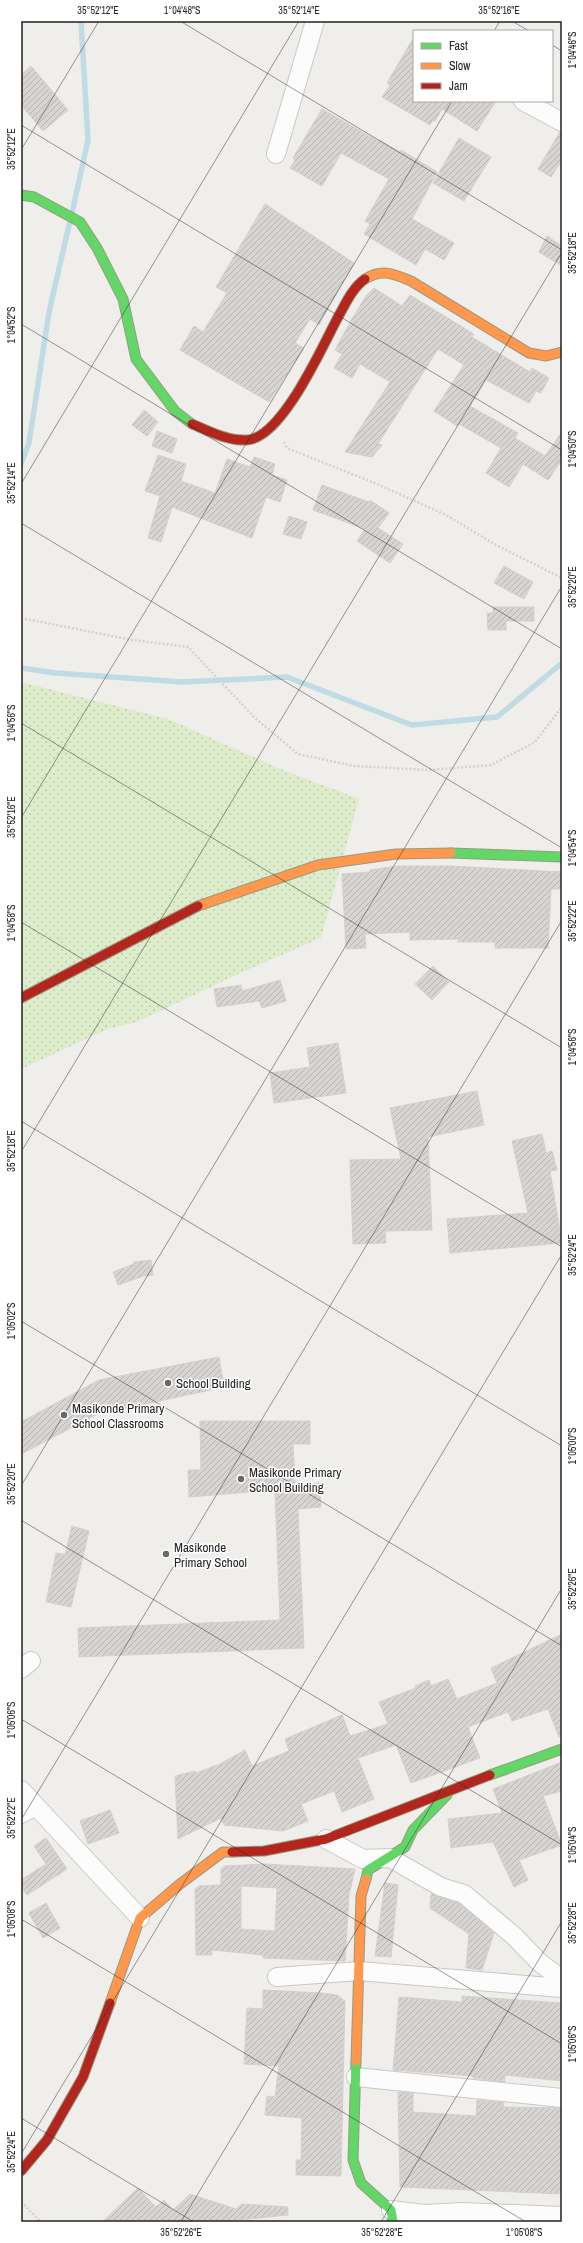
<svg xmlns="http://www.w3.org/2000/svg" width="583" height="2243" font-family="'Archivo Narrow',sans-serif">
<style>
.grass{fill:url(#grass-dots)}
.lines{fill:none;stroke-linecap:round;stroke-linejoin:round}
.stream{stroke:#bfdbe3;stroke-width:5.5}
.building{fill:url(#building-hatch);stroke:#d3d0cc;fill-rule:evenodd}
.street-casing{stroke:#c9c8c7;stroke-width:20}
.fast-casing{stroke:#999a82;stroke-width:11}
.slow-casing{stroke:#999a82;stroke-width:11}
.jam-casing{stroke:#999a82;stroke-width:11}
.path{stroke:#dccecd;stroke-width:2.5;stroke-dasharray:2 2;stroke-linecap:butt}
.street{stroke:#fdfcfc;stroke-width:18}
.fast{stroke:#63d668;stroke-width:9}
.slow{stroke:#ff974d;stroke-width:9}
.jam{stroke:#b3261e;stroke-width:9}
.ticks{fill:none;stroke:#222;stroke-width:1;stroke-opacity:0.45}
.poi-dot{fill:#6a6968;stroke:#fff;stroke-width:1.5}
.labels{text-anchor:middle;dominant-baseline:central;stroke-width:3;stroke-linejoin:round;paint-order:stroke}
.poi-label{font-size:13px;fill:#222;stroke:#fff;text-anchor:start}
.neatline{fill:none;stroke:#222;stroke-width:1.5}
.ticks-label{font-size:10px;text-anchor:middle;fill:#222}
</style>
<defs>
<pattern id="grass-dots" width="8" height="8" patternUnits="userSpaceOnUse"><rect width="8" height="8" fill="#ddeccb"/><path d="M2 2h.1M6 6h.1" fill="none" stroke="#bdcaae" stroke-width="1.8" stroke-linecap="round"/></pattern>
<pattern id="building-hatch" width="6" height="6" patternUnits="userSpaceOnUse"><rect width="6" height="6" fill="#d7d4d2"/><path d="M-1 1l2-2M0 6l6-6M5 7l2-2" fill="none" stroke="#b8b6b4"/></pattern>
</defs>
<rect width="100%" height="100%" fill="#f0eeeb"/>
<path class="grass" d="M21 682 168 719 283 770 359 799 321 938 238 974 137 1022 108 1029 21 1069Z"/>
<g class="lines">
<path class="stream" d="M72 213 88 140 81 21
M21 464 29 443 49 312 70 221
M21 668 56 673 182 682 287 677 412 725 497 717 562 663"/>
</g>
<path class="building" d="M414 37V101H496L477 131 442 109 435 121 433 120 430 125 382 97 390 85 387 83Z
M31 66 68 110 43 131 21 105V75Z
M322 109 378 141 379 140 400 152 401 150 437 172 412 219 454 243 444 260 425 249 416 265 364 234 370 224 365 221 389 179 341 153 322 186 290 168 295 160 293 158Z
M560 132H562V160L551 177 538 169Z
M459 138 491 157 464 201 433 183Z
M265 204 354 263 319 325 310 319 295 343 304 348 269 402 180 350 194 326 203 332 227 293 216 287Z
M547 236 562 246V266L539 252Z
M374 288 402 306 410 295 474 334 472 337 530 372 532 368 549 378 541 393 536 391 529 403 486 380 470 406 518 433 515 438 545 456 562 432V460L548 480 523 464 509 487 486 473 501 448 459 424 457 426 434 411 464 365 438 349 378 444 382 445 372 457 345 452 390 382 360 364 352 378 334 368 342 354 335 350 353 317 366 296Z
M144 410 158 422 147 436 132 425Z
M157 431 177 439 172 453 152 446Z
M158 455 186 464 181 481 215 493 227 459 250 467 254 457 275 464 272 475 287 480 280 502 266 497 252 538 172 507 161 542 148 538 160 496 145 491Z
M322 485 369 502 370 500 389 513 378 528 403 544 390 563 357 541 365 529 313 510Z
M289 516 307 522 301 539 283 534Z
M504 566 533 582 524 599 494 583Z
M493 607H534V621H506V630H488L487 613H493Z
M397 866H451L562 872V889H551L548 948H495V942H457L460 939 410 940V932L365 934 366 948 346 949 342 874 370 872V870Z
M433 966 449 982 432 1000 415 984Z
M280 980 286 1001 262 1008 259 1001 217 1007 214 989 241 985 242 991Z
M338 1043 346 1093 274 1103 270 1073 310 1067 307 1048Z
M477 1091 484 1125 428 1137 432 1230 385 1231 386 1243 353 1244 350 1160 401 1159 390 1108Z
M542 1134 546 1153 552 1151 557 1170 550 1171 562 1243 450 1253 447 1219 528 1213 512 1141Z
M151 1260 153 1275 144 1276 118 1285 113 1272 134 1264V1262Z
M219 1357 224 1387 118 1410 117 1404 21 1454V1422L99 1380Z
M200 1421H310V1444H293L295 1485 319 1483 321 1507 298 1509 304 1648 79 1657 78 1628 280 1620 275 1490 189 1497 188 1470H201Z
M72 1526 89 1531 71 1607 46 1602 56 1553 65 1555Z
M562 1634V1737H559L548 1709 512 1721 508 1712 468 1727 480 1758 411 1783 396 1745 358 1758 374 1799 342 1812 334 1791 301 1804 308 1821 283 1831 224 1825 221 1818 178 1839 175 1776 195 1771 196 1773 220 1764 245 1750 252 1766 289 1751 285 1739 342 1715 350 1736 388 1724 379 1702 416 1688 415 1686 429 1680 431 1686 448 1679 457 1699 497 1683 491 1668Z
M562 1762V1791L543 1796 562 1845 519 1860 528 1880 514 1887 493 1842 451 1848 448 1819 502 1813 493 1789Z
M110 1810 119 1833 88 1844 80 1821Z
M46 1838 67 1869 27 1895 21 1887V1880L46 1864 34 1846Z
M264 1864 355 1869 349 1895 345 1961 263 1958V1955L212 1950V1955H196L195 1889 199 1886 221 1885V1869L225 1866ZM241 1886 277 1888 275 1931 241 1929Z
M385 1883 398 1885 391 1957 375 1956Z
M431 1894 459 1903 494 1933 482 1970 466 1968 469 1934 430 1908Z
M46 1903 60 1928 43 1938 29 1913Z
M263 1990 322 1993 337 1995 345 2001 341 2176 296 2175V2160H301L302 2118 265 2115 267 2096 275 2097 279 2066 244 2064 247 2008 263 2009Z
M462 1996 562 2003V2081L505 2075V2082L473 2078V2076L393 2070 399 1997 462 2002Z
M398 2092 413 2093V2112L476 2116 477 2100 504 2103 503 2107 562 2108V2194L400 2187Z
M138 2188 156 2207 164 2200 173 2210 190 2194 236 2209 242 2204 288 2207V2215L219 2222H102Z"/>
<g class="lines">
<defs>
<path id="street" d="M523 101 562 122
M276 154 315 21
M21 1669 31 1661
M21 1790 140 1918
M21 1814 36 1806
M326 1839 363 1859 390 1858 441 1887 464 1894 514 1936 540 1963 562 1979
M277 1977 359 1971 562 1988
M356 2077 562 2098
M391 2210 425 2214 462 2212 562 2216"/>
<path id="fast" d="M21 195 34 197 80 222 97 248 123 299 136 359 175 411 192 424
M451 853 562 857
M490 1775 562 1749
M366 1879 368 1870 405 1847 413 1830 447 1795
M356 2061 353 2160 361 2183 391 2210 393 2222"/>
<path id="slow" d="M365 279C382 268 394 274 411 281L529 353 546 356 562 352
M198 906 318 865 396 854 451 853
M110 2003 140 1918 180 1884 223 1852H232
M356 2061 361 1896 366 1879"/>
<path id="jam" d="M192 424C209 431 227 441 247 440 282 438 322 347 337 319 345 305 352 288 365 279
M21 998 198 906
M232 1852 264 1851 326 1839 490 1775
M21 2171 47 2140 83 2077 110 2003"/>
</defs>
<use href="#street" class="street-casing"/>
<use href="#fast" class="fast-casing"/>
<use href="#slow" class="slow-casing"/>
<use href="#jam" class="jam-casing"/>
<path class="path" d="M284 442 287 448 377 484 446 515 496 545 562 578
M21 618 132 640 188 647 255 718 298 754 354 766 429 770 491 765 535 742 562 707
M21 2202 41 2222"/>
<use href="#street" class="street"/>
<use href="#fast" class="fast"/>
<use href="#slow" class="slow"/>
<use href="#jam" class="jam"/>
</g>
<path class="ticks" d="M180 21 562 250M512 21 529 31M494 31 500 21M552 45 562 51M21 125 562 450M21 150 99 21M21 324 562 649M21 484 299 21M21 523 562 848M21 723 562 1048M21 818 452 101M21 922 562 1247M21 1121 562 1446M21 1152 562 252M21 1321 562 1646M21 1486 562 586M21 1520 562 1845M21 1719 562 2044M21 1820 562 920M21 1919 526 2222M21 2118 194 2222M21 2154 562 1254M181 2222 562 1588M381 2222 562 1921"/>
<g class="poi-dot">
<circle cx="168" cy="1383" r="4"/>
<circle cx="64" cy="1415" r="4"/>
<circle cx="241" cy="1479" r="4"/>
<circle cx="166" cy="1554" r="4"/>
</g>
<g class="labels">
<g class="poi-label">
<text x="176" y="1383">School Building</text>
<text x="72" y="1408">Masikonde Primary<tspan x="72" dy="15">School Classrooms</tspan></text>
<text x="249" y="1472">Masikonde Primary<tspan x="249" dy="15">School Building</tspan></text>
<text x="174" y="1547">Masikonde<tspan x="174" dy="15">Primary School</tspan></text>
</g>
</g>
<rect width="583" height="2243" fill="none" stroke="#ffffff" stroke-width="44"/>
<rect x="413" y="30" width="140" height="72" fill="#ffffff" stroke="#a7a7a7"/>
<rect x="421" y="43" width="20" height="6" fill="#63d668" stroke="#a7a7a7"/>
<text x="449" y="50" font-size="12" fill="#222222">Fast</text>
<rect x="421" y="63" width="20" height="6" fill="#ff974d" stroke="#a7a7a7"/>
<text x="449" y="70" font-size="12" fill="#222222">Slow</text>
<rect x="421" y="83" width="20" height="6" fill="#b3261e" stroke="#a7a7a7"/>
<text x="449" y="90" font-size="12" fill="#222222">Jam</text>
<rect x="22" y="22" width="539" height="2199" class="neatline"/>
<g class="ticks-label">
<text x="98" y="14">35°52'12"E</text>
<text x="182" y="14">1°04'48"S</text>
<text x="299" y="14">35°52'14"E</text>
<text x="499" y="14">35°52'16"E</text>
<text transform="translate(572 50) rotate(-90)" y="4">1°04'46"S</text>
<text transform="translate(11 149) rotate(-90)" y="4">35°52'12"E</text>
<text transform="translate(572 253) rotate(-90)" y="4">35°52'18"E</text>
<text transform="translate(11 325) rotate(-90)" y="4">1°04'52"S</text>
<text transform="translate(572 449) rotate(-90)" y="4">1°04'50"S</text>
<text transform="translate(11 483) rotate(-90)" y="4">35°52'14"E</text>
<text transform="translate(572 587) rotate(-90)" y="4">35°52'20"E</text>
<text transform="translate(11 723) rotate(-90)" y="4">1°04'56"S</text>
<text transform="translate(11 817) rotate(-90)" y="4">35°52'16"E</text>
<text transform="translate(572 848) rotate(-90)" y="4">1°04'54"S</text>
<text transform="translate(572 921) rotate(-90)" y="4">35°52'22"E</text>
<text transform="translate(11 923) rotate(-90)" y="4">1°04'58"S</text>
<text transform="translate(572 1047) rotate(-90)" y="4">1°04'56"S</text>
<text transform="translate(11 1151) rotate(-90)" y="4">35°52'18"E</text>
<text transform="translate(572 1255) rotate(-90)" y="4">35°52'24"E</text>
<text transform="translate(11 1321) rotate(-90)" y="4">1°05'02"S</text>
<text transform="translate(572 1446) rotate(-90)" y="4">1°05'00"S</text>
<text transform="translate(11 1484) rotate(-90)" y="4">35°52'20"E</text>
<text transform="translate(572 1589) rotate(-90)" y="4">35°52'26"E</text>
<text transform="translate(11 1720) rotate(-90)" y="4">1°05'06"S</text>
<text transform="translate(11 1818) rotate(-90)" y="4">35°52'22"E</text>
<text transform="translate(572 1845) rotate(-90)" y="4">1°05'04"S</text>
<text transform="translate(11 1919) rotate(-90)" y="4">1°05'08"S</text>
<text transform="translate(572 1923) rotate(-90)" y="4">35°52'28"E</text>
<text transform="translate(572 2044) rotate(-90)" y="4">1°05'06"S</text>
<text transform="translate(11 2152) rotate(-90)" y="4">35°52'24"E</text>
<text x="181" y="2236">35°52'26"E</text>
<text x="382" y="2236">35°52'28"E</text>
<text x="524" y="2236">1°05'08"S</text>
</g>
</svg>
